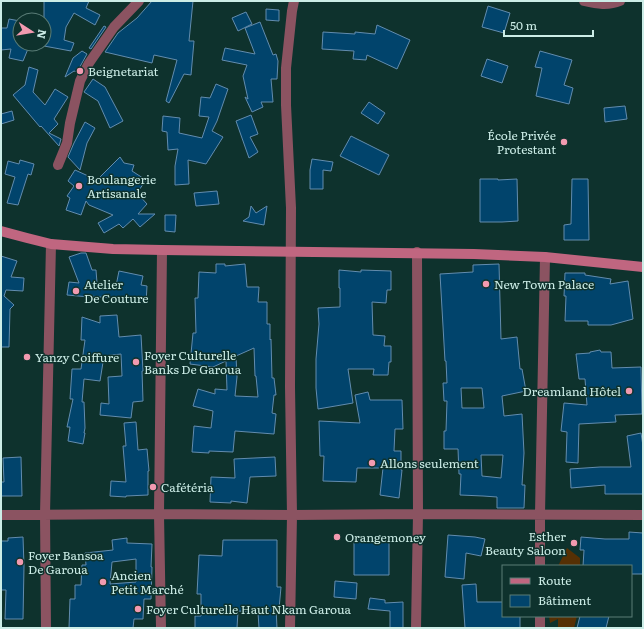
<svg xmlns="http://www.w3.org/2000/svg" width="644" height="629" font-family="Literata,serif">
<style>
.green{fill:#563004}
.building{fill:#01446c;stroke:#628cae;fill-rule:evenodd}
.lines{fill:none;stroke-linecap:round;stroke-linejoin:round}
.street{stroke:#8b5361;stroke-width:10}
.secondary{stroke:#c06680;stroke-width:10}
.poi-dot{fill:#f29ab0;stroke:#0e322d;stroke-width:1.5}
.labels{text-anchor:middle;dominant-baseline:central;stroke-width:3;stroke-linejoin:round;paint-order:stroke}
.poi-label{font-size:12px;fill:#ccede7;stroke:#0e322d;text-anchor:start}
</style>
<rect width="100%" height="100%" fill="#0e322d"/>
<path class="green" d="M567 548 580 558V566H558Z
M549 616H577L574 628H558V619L550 623Z"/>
<path class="building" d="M44 1H89L86 8 100 15 95 25 74 13 66 27 64 40 74 43 71 51 44 46Z
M152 1H193L189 41H194L191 75 184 74 169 103 166 101 177 60 154 55 152 63 105 52 118 33 137 18Z
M488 6 510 13 504 33 482 27Z
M266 9 279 10V21L266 20Z
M246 12 252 24 238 31 232 18Z
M9 19 20 21V44H30L23 61 9 58 11 49 1 50V28H7Z
M260 22 273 55 276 54 278 61 277 79H271L273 102H261L263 107 252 112 245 97 248 99 243 76 247 65 222 60 225 48 255 54 245 28Z
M377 25 410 40 397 69 367 55 366 60 353 59 354 51 322 49 323 32 355 34V32L375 34Z
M104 26 106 27 91 49 89 48Z
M82 51 87 54 77 72 74 71 65 77 73 58Z
M540 51 572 60 564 85 573 88 569 104 536 96 542 68 535 67Z
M487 59 508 66 502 83 481 76Z
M29 67 38 70 33 92 45 105 55 89 68 97 54 119 58 124 49 133 61 139 59 146 41 126 40 127 13 95 25 85Z
M93 79 105 87 123 121 110 128 98 101 84 92Z
M216 84 228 89 217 121 212 131 223 137 206 164 188 160 189 184 175 185V166L178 149 168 150 167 132 162 131 163 116 180 118 179 133 202 138 209 117 199 116 201 97 210 98Z
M369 102 385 113 378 124 361 113Z
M625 106 627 119 605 122 604 108Z
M12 111 14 120 1 124V114Z
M251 115 258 134 250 137 258 152 249 158 236 121Z
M85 122 95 128 87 143 80 170 68 157 74 143Z
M351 136 389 155 379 175 340 156Z
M120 157 124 163 134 165 132 171 146 180 137 193 147 204 138 214H155L140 227 133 219 123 228 119 224 104 233 98 223 113 215 89 205 86 201 81 215 66 210 70 198 67 196 74 186 68 181 75 170 97 180Z
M312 159 333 162 331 171 323 170V189H310V170Z
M20 160 34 164 31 175 28 174 18 205 7 203 15 177 5 174 8 161 19 164Z
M480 179H498V180L517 179 518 221 502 222H480Z
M572 179H588L589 240H564V225L571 224Z
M217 191 219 204 196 206 194 193Z
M251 206 256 213 267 206 264 225 243 221 249 217Z
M165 215H176L175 232 165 231Z
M81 253H86L92 270H96L97 283 116 286 119 271 143 276 141 285 147 286 146 303 111 299V298L90 296 89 297 67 295 69 282 79 283 69 257Z
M1 256 17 261 11 277 24 278 23 291 6 290 4 296 14 305 10 309 9 347H1Z
M216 264H225V266L245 264 247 287H259L258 302H267V324H270V340L271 339 272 378H274L276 395H274L272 413 276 414 274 434 235 431 233 452 209 451V453L192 452 194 426 211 428 213 411 193 406 198 389 215 394V389L227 390 226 361 213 367 190 364 193 333H196L195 298H198L199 272 216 273ZM254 348 255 376H256L258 397 235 396 237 377 236 356Z
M499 264 501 339 517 337 520 369H522L526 391 502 396 504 416 522 414 524 453 522 485H525L524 508H497V497L483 496 460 495 461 474H459L458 449H444V431H446L447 401H444L443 383H447L446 361H445L440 274 473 272V265ZM461 388H482L484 408H462ZM481 455H503L501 478 482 476Z
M339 270 361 272V270L391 271V290H387L386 303 372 302 373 335 385 336 384 346H391V362H389L388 375H373L374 369H348L353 403 318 409 316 388V359L319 324 318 308 340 307V288H339Z
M565 273H585V275L611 279 610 284 628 281 633 319 611 325H588V321H565L566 296H564Z
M117 315 119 337 141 335 143 371H142L143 401 133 402 131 418 100 415 101 403 109 404 108 377 122 376 121 354 104 356 100 381 84 379 82 402H84L85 428 84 433H85L83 444 68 441 70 427H67L73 399H70L72 369H81L85 340H81L82 317 100 323V316Z
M600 350 601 352H611L612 368 641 367 642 414 615 415 616 422 579 424 578 463 566 462 567 432 561 431 564 403 587 405 585 379H579L576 354 590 353V352Z
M368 392 370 400H402L403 429H395L394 451H401V470H402L399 498 380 495 383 468H357L356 482 323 481 324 456H320L319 421 360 423 355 395Z
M136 422 138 450 147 449 149 471H148V495L126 496V497L110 496 111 481 126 482 123 446H126L124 423Z
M641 433 643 446V494H605V485L571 488 570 469 600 467H631L627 436Z
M21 457 22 496H1V482H4L3 458Z
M275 457 276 476 250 477 247 503 231 501V503L210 502 211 477 235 478 234 459Z
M629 532 643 533V574H631V566H583L584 550H580L581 537 605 539H629Z
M448 535 475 537 485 539 481 556 466 553 464 579 445 577Z
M23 537 24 566 23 619H5L6 590H1V541H8V538Z
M127 538V543L152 544 151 567H152L151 599H144L143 619H134L133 628H69L70 599H75V585H81L82 565H86L85 553 113 550 112 540ZM136 559V582L110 584 112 562Z
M223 540H277V587H281L279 609 276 608 277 628H259L258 612 238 611 237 628H195V616H201V594H197L199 555 222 556Z
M354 540H389V575H354Z
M335 581 357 583 356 599 334 597Z
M476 584 477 602H503V616H520V628H465L462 585Z
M370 598 385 600V603L403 602V628H390V611L368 609Z
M580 616H609L606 628H577Z"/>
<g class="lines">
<path class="street" d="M584 1C597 4 608 6 620 1
M58 165 67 143 70 123 80 81 89 63 114 27 139 1
M1 515 159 514 292 515 418 514 643 515
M540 566V514L545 257
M540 616V628
M46 628 45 514 51 244
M161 628 159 514 162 250
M290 628 292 515 290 387 291 208 286 105V68L292 11 294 1
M416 628 418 514 417 252"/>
<path class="secondary" d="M1 231 27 238 51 244 113 249 162 250 474 254 545 257 643 267"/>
</g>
<g class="poi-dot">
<circle cx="80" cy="71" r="4"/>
<circle cx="564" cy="142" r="4"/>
<circle cx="79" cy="186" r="4"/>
<circle cx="486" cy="284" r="4"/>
<circle cx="76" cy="291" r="4"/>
<circle cx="27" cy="357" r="4"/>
<circle cx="136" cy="362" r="4"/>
<circle cx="629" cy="391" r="4"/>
<circle cx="372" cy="463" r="4"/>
<circle cx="153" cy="487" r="4"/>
<circle cx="337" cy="537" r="4"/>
<circle cx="574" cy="543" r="4"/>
<circle cx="20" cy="562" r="4"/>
<circle cx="103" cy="582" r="4"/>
<circle cx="138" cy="609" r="4"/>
</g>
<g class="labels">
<g class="poi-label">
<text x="88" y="71">Beignetariat</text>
<text x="556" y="135" text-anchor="end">École Privée<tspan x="556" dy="14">Protestant</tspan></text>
<text x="87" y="179">Boulangerie<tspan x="87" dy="14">Artisanale</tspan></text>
<text x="84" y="284">Atelier<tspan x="84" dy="14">De Couture</tspan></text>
<text x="494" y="284">New Town Palace</text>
<text x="144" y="355">Foyer Culturelle<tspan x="144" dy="14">Banks De Garoua</tspan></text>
<text x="35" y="357">Yanzy Coiffure</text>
<text x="621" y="391" text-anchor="end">Dreamland Hôtel</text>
<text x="380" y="463">Allons seulement</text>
<text x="161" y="487">Cafétéria</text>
<text x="566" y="536" text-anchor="end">Esther<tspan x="566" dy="14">Beauty Saloon</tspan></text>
<text x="345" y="537">Orangemoney</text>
<text x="28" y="555">Foyer Bansoa<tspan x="28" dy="14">De Garoua</tspan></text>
<text x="111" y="575">Ancien<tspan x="111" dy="14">Petit Marché</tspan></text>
<text x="146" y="609">Foyer Culturelle Haut Nkam Garoua</text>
</g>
</g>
<rect width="644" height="629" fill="none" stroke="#ccede7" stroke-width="4"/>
<rect x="502" y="565" width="130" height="52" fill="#0e322d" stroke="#5a7d77"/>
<rect x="510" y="578" width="20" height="6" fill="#c06680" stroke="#5a7d77"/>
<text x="538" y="585" font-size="12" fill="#ccede7">Route</text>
<rect x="510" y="595" width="20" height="12" fill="#01446c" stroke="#5a7d77"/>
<text x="538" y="605" font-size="12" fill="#ccede7">Bâtiment</text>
<g transform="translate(32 32) rotate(102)"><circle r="19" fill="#0e322d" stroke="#5a7d77"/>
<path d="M0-3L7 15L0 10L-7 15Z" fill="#f29ab0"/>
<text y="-6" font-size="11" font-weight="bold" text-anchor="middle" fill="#ccede7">N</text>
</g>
<path d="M504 30v6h89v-6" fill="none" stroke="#ccede7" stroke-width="2"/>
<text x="510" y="30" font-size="12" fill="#ccede7" stroke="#0e322d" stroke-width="3" paint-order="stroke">50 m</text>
</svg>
